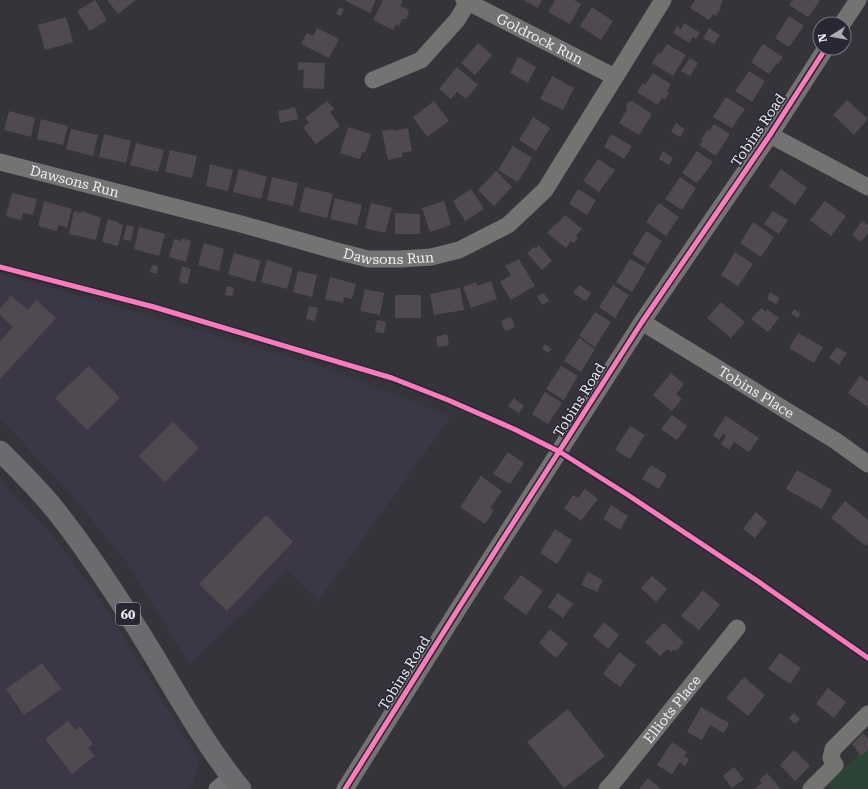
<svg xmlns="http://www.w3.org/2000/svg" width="868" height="789" font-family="'Roboto Serif',serif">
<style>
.commercial{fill:#3c3746}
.green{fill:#2b4435}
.building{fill:#504a50}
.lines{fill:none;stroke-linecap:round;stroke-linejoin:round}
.minor{stroke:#757272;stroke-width:17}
.major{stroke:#6b6a6d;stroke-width:21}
.cycleway-casing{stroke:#272833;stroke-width:8}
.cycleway{stroke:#fd7abc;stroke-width:5}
.labels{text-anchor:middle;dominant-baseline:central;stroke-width:3;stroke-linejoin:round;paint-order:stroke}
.shield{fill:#272833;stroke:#b0b1ba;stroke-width:1}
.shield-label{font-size:13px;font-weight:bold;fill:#ebecf4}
.street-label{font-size:14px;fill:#ebecf4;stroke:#272833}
</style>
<rect width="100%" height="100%" fill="#34343a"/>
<path class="commercial" d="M0 274 88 298 317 365 451 416 318 601 287 570 190 664 127 563 76 500 0 418Z
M0 480 53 536 100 599 199 760 194 783 188 789H0Z"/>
<path class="green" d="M868 746V789H834L826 785Z"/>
<path class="building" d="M95 0 107 20 90 31 77 11Z
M107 0H136L118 14Z
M346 0H376L370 13 346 1Z
M383 0H403L400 6 407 9 409 13 406 19H402L399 26 396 24 393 30 373 20Z
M523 0H542L538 8Z
M555 0H574L581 4 570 24 548 12Z
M695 0H723L720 6 721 8 716 16 713 14 709 20 690 8Z
M793 0H818L820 1 808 17 789 5Z
M339 7 344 9 341 16 336 14Z
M592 7 613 21 601 40 580 26Z
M789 16 804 26 789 47 775 38Z
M66 17 73 42 45 50 38 25Z
M684 23 700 33 696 39 693 37 689 43 673 33 677 26 681 29Z
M317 28 339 39 329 58 301 44 307 33 313 36Z
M709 28 720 35 714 44 703 38Z
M478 43 492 55 475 75 461 63Z
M667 44 686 55 673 76 652 63 658 53 661 54Z
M763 44 783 57 778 64 777 63 769 74 751 62Z
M518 57 536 67 528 83 510 73Z
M690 58 698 63 690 76 681 71Z
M298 62 325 63 324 89 303 88 304 70H298Z
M457 67 478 85 466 99 457 92 451 99 439 89Z
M749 71 765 81 752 102 735 91Z
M653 73 671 84 667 91 669 92 665 100 662 98 658 105 637 92 643 83 645 85Z
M552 76 574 88 563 110 540 99Z
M726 97 745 109 732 128 713 117Z
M847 100 868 119 854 135 833 115Z
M327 101 334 109 330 112 340 126 316 144 303 127 309 123 305 118Z
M434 101 449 121 427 137 413 117Z
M632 101 652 114 639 135 619 123 627 110 626 106 628 102Z
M295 107 298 119 280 123 278 111Z
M9 111 35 118 31 137 4 130Z
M533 117 550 128 536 151 519 140Z
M41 119 68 126 63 145 37 139Z
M676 123 685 129 680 137 671 132Z
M714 124 730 134 716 156 699 145 703 141 701 139 708 129 709 131Z
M348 127 371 134 365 153 362 152 360 159 340 153Z
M408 128 412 151 402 153V157L388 160 382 131 394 129V131Z
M71 129 98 135 93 156 66 149Z
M104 134 131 141 126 163 99 157Z
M611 134 632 146 624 159 604 147Z
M136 143 164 150 158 172 130 165Z
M513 146 532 158 518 182 498 170Z
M170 150 197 156 192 178 165 172Z
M663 151 673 158 669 165 659 159Z
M697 151 713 162 697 183 682 173Z
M598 159 615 170 599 192 583 181Z
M210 164 233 170 228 191 206 186Z
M239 169 267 177 261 199 233 192Z
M781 169 807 188 795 205 769 186Z
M496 171 512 187 494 206 478 190Z
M272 177 298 183 293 206 267 200Z
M680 177 696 188 682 210 665 199Z
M305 187 333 194 327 218 299 211Z
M471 189 484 209 465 221 453 201Z
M578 189 596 200 587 215 569 204Z
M12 193 37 199 33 215 23 213 21 220 6 216Z
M335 198 362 205 357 225 330 219Z
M44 201 72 209 67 227 58 225 57 231 38 226Z
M444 201 451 225 430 232 422 208Z
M825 201 846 216 831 236 810 220Z
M371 203 392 208 385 233 365 228Z
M659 203 679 217 666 236 646 222Z
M74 211 81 213V211L101 218 96 240 69 234Z
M773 211 788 220 779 234 764 224Z
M395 213 420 214V234H395Z
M565 215 582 229 576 236 578 237 574 243 571 241 566 248 547 233 555 224 556 225Z
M108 219 118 222 117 223 123 225 118 246 102 242Z
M862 221 868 225V233L861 242 852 235Z
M753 222 774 237 761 257 740 243Z
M127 225 134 227 131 241 123 239Z
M139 227 165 234 159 256 134 249Z
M646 231 662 241 648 264 632 254Z
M181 238 191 241 186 262 169 257 174 239 181 241Z
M204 243 224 249 219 271 198 265Z
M539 245 552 261 542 270 527 253 534 247 536 248Z
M735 252 753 264 738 286 721 275Z
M234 253 261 261 255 282 228 274Z
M519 259 535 286 511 300 500 282 511 275 505 266Z
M630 259 646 268 632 292 616 282Z
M267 260 293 268 287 289 261 282Z
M152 265 158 266 157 274 150 272Z
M182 266 191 269 187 284 179 282Z
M298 271 317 275 312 297 293 292Z
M330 277 356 284 352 299 344 297 343 303 325 299Z
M491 281 497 299 471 308 463 287 476 282 477 286Z
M579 285 591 293 586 301 573 293Z
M613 285 629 295 615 318 599 307Z
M227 286 234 288 232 296 225 295Z
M460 288 464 310 434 315 430 294Z
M365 289 384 293 380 315 360 311Z
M770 292 780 298 776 304 767 299Z
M544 293 549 301 542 305 537 296Z
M395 295H421V318H395Z
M11 296 28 310 36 300 56 318 0 379V341L13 327 0 315V309Z
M721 302 745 322 731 338 707 318Z
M309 306 318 308 315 321 306 319Z
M761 308 766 312 767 309 779 318 768 332 751 319Z
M794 309 801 314 798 318 791 314Z
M595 312 611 322 595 347 579 336Z
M511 317 515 327 505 331 501 321Z
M377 320 386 322 384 333 375 332Z
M798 333 823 347 814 363 789 348Z
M447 334 449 345 438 347 436 337Z
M579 338 595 349 581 372 564 361Z
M545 344 552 349 548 353 542 349Z
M837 347 847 353 839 365 829 358Z
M89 366 120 398 87 430 55 398Z
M561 366 578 376 564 400 546 389Z
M671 373 684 384 676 394 682 399 672 411 653 395Z
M860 376 868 382V407L848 393Z
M545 392 562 403 548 424 532 414Z
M514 398 524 406 519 413 508 406Z
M672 415 687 426 677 440 661 429Z
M726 416 759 438 749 452 734 442 729 450 721 444 726 436 723 434 719 440 713 435Z
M173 422 199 448 165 482 139 456Z
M630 426 645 435 630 459 615 450Z
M508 452 524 463 510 484 493 474Z
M651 465 667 475 659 489 642 479Z
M797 470 832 490 822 509 786 489Z
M481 476 502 491 490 508 494 510 485 524 460 507Z
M585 489 598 499 581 521 564 508 573 495 578 498Z
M845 501 868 520V543L866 546 831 518Z
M611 505 628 516 620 530 603 519Z
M756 512 767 522 755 538 743 529Z
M266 515 293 542 227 611 199 584Z
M555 529 572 540 557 564 540 553Z
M588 572 603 580 597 592 581 585Z
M521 575 543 591 526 615 503 598Z
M652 576 667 589 656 602 641 588Z
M703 590 720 605 699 630 681 616Z
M558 593 573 604 563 618 548 607Z
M604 622 619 635 608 649 593 636Z
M664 623 684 642 676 651 674 649 671 652 667 649 660 656 645 642Z
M550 629 568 644 556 658 539 643Z
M619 652 636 665 620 687 603 674Z
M780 653 801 668 790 684 768 669Z
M42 663 61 689 24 715 6 689Z
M744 677 765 695 748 716 726 698Z
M828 688 846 702 834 718 816 704Z
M701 707 729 723 724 733 710 725 702 740 687 732Z
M568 709 605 756 564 788 527 742Z
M794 713 800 719 795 724 789 718Z
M68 721 75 730 80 726 93 744 88 748 95 756 72 774 45 739Z
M863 733 868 738V750L861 756 852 744Z
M672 742 687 752 684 756 689 759 685 766 680 762 672 774 657 765Z
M794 750 810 766 795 781 780 765Z
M734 767 744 779 732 788 723 776Z
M767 773 780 788 779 789H754L762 783 759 780Z
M648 778 661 789H639Z"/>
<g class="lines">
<g class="minor">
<path id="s1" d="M464 0 615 77"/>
<path d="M842 24 858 0"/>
<path d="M373 80 421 60 457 20 468 2"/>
<path d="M770 135 868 187"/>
<path id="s2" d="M0 162 241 224 333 250 368 259H401L431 257 459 250 508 225 545 190 663 0"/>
<path id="s3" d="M642 322 836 441 868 464"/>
<path d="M217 789 232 777"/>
<path d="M345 789 460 606 642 322 770 135 826 48"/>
<path id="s4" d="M607 789 616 779 737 628"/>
<path d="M811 789 835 765 831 758 833 749 868 714"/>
</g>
<path class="major" d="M0 451C20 471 42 492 60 516 92 557 121 602 148 646 178 695 205 745 241 789"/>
<defs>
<path id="cycleway" d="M0 267 154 307 392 378 448 400 514 429 560 452 628 495 756 580 868 658
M345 789 460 606 642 322 770 135 826 48"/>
</defs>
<use href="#cycleway" class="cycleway-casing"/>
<use href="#cycleway" class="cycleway"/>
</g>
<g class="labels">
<rect class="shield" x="116" y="603" width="24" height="22" rx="3"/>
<g class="shield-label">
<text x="128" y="614">60</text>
</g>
<g class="street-label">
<text stroke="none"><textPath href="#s1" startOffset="85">Goldrock Run</textPath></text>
<text transform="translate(758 130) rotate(-56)">Tobins Road</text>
<text stroke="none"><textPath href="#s2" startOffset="77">Dawsons Run</textPath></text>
<text stroke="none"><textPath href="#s2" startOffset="401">Dawsons Run</textPath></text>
<text stroke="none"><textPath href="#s3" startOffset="134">Tobins Place</textPath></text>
<text transform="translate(579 400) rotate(-58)">Tobins Road</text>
<text transform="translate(404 673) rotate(-58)">Tobins Road</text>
<text stroke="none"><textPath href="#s4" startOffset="103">Elliots Place</textPath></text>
</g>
</g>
<g transform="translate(832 36) rotate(259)"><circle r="19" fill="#272833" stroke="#757680"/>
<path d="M0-3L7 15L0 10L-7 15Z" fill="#abacb3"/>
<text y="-6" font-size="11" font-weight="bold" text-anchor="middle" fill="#ebecf4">N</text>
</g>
</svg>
